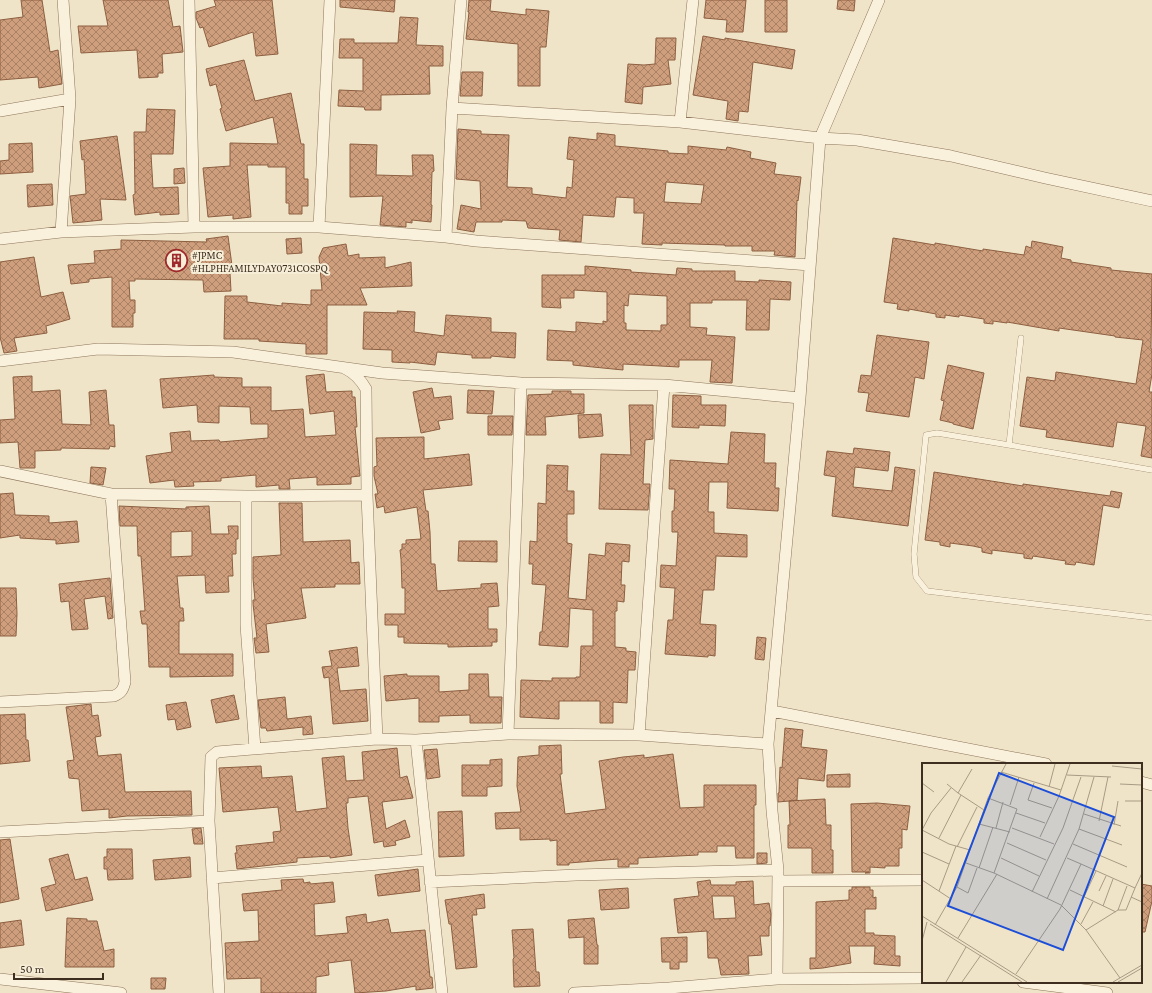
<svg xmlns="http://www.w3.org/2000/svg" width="1152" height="993" font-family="'Crimson Pro',serif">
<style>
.building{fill:url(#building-cross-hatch);stroke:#8d5f41;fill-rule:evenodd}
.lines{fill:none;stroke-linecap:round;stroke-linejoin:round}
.lane-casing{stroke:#8d765c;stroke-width:6}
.street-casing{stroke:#8d765c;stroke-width:12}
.lane{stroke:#faf1dc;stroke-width:5.5}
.street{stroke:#faf1dc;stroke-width:11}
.labels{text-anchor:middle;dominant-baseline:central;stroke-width:4;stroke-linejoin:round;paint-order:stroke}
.poi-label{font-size:11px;fill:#3d2e20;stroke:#f7eed8;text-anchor:start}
.inset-road{fill:none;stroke:#a89b85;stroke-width:1}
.view{fill:#1d4ed8;fill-opacity:0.15;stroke:#1d4ed8;stroke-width:2}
.inset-edge{fill:none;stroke:#3d2e20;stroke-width:2}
</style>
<defs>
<pattern id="building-cross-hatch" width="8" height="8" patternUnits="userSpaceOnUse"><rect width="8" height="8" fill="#cf9f7d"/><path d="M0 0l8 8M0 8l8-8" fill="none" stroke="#a98266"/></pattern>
</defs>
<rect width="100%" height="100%" fill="#f0e4c8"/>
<path class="building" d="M21 0H42L50 52 58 50 62 84 39 88 38 77 0 80V20L23 17Z
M103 0H168L173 27 180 26 183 52 162 54 163 73H158V77L139 78 137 50 81 53 78 26H108Z
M214 0H272L278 54 256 56 253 32 209 47 203 27 200 28 196 18V12L216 6Z
M340 0H395L394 12 340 7Z
M469 0H491L490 11 526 15V9L549 11 546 47H540V86H518V44L466 39 469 12H468Z
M706 0H746L743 32H726L727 20 704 18Z
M765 0H787V32H765Z
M838 0H855L854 11 837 9Z
M400 17 418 18 416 45 443 46V66H429L430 94 381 95V110H365L364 107 338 106 339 90 363 91V58H339L340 39H354V43H398Z
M703 36 725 40V38L795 50 792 69 753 62 748 112 739 111 738 121 726 119 728 101 693 95Z
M656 38H676L675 60H668L671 84 643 87 642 104 625 102 628 64 644 65 655 64Z
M244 60 255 101 291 93 301 144H304V179H308V206H302V214H289V203H286V167H268V165H247L251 217 233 219V215L208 217 203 168 230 166V143L278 144 273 117 226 131 220 109 222 108 216 84 210 86 206 69Z
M462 72H483L482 96H460Z
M147 109 175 110 173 154H151L153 188 178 187 179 214 160 215V212L135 215 133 195 135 194 134 132H146Z
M458 129 481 131V134L509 135 507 187 532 188V194L566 198 567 187 572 188 574 160 567 159 569 137 597 140V133L615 135V146L648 149 668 151V153L688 154V146L726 150 727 147 751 152 750 158 776 163 774 174 801 177 798 201 797 200 795 257 774 255 775 251H752V246H725V245L662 243V245L642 244 644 213H634V198L616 197 614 217 583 215 581 242 559 240 560 230 528 228 526 221 502 220V222H476L474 232 457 229 461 205 481 209 480 181 456 179ZM666 182 704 185 701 204 664 202Z
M117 136 126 200 100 199 102 220 73 223 70 196 86 194 84 159 82 160 80 141Z
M32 143 33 172 0 174V161L9 160V144Z
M350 144 377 145 376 175 413 176 412 155H433L434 171 432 172 431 205H432L431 222 412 220V223L406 222V227L380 225 383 196 350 197Z
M184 168 185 183 174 184V169Z
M52 184 53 205 28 207 27 185Z
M228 236 233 273H230L231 291 204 292 203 280 135 279V281H129L130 300H135V313H133V327H112V277L89 279V282L71 284 68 265 95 263 94 251 121 249V240L207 242 206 239Z
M301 238 302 253 287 254 286 239Z
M893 238 935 245V243L983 251V249L1024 255 1026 246 1031 248 1032 241 1063 247 1061 258 1071 260V262L1111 268V270L1152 274 1151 349H1152V374L1149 392H1152V458L1141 456 1146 426 1117 422 1113 447 1046 437 1047 430 1020 426 1027 377 1055 381 1056 372 1136 384 1143 340 1115 337V336L1059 328V331L1007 322V323L993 321V324L984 323V319L959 315V317L945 315V318L936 317V314L909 309V311L897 309 898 304 884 302Z
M346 244 348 256 359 254V258L385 257V268L411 262 412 286 360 288 367 305H327V354H306V344L275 342 259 341V339H224L225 296H247V302L282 306V303L311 305V290H322L319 257 323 248Z
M34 257 41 297 63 292 70 319 46 326 47 333 14 338 17 351 4 353 0 337V262Z
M585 266 631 270V272L676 275 677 268 692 269V271H735V281L759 282V280L791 282 790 300 770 299 769 330H746L747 300H712V303H690V327L707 328 706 335 735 337 732 383 710 382 712 360H679V367L623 364V370L573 365V361L547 360 548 330 576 332V322L603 324V321L607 322V292L574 290V298H560L561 308 542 307V275H585ZM629 294 667 296V325H661V331L626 330V323H624V305L628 306Z
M397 311 415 312 414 332 444 336 446 315 491 318V332L516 333 515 358 491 356V358H472V355L437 352 435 365 410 362V363L392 362V350L363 349 364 312 398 313Z
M877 335 929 342 924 379 915 377 909 417 866 411 869 393 858 392 861 375 871 376Z
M948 365 984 373 973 429 953 424V423L940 420 944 401 941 400Z
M324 374 326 392 352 391V397H355L357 427H355L360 476 351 477V484L317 485V477L289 479 290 489H279V485L256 487V475L221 478V481L193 482 194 486 175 487 174 480 150 483 146 456 172 452 170 433 190 431 191 441 219 440 220 442 268 438V424H251L250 407 219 406V423L198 422 197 405 163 408 160 379 214 375V377L242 378V387H271V411L303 409 305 437 336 435 334 411 310 414 306 376Z
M32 376V392L60 390 62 424 91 425 89 392 106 390 109 425H114L115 447 110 446 109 449 61 448V450L35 451V468H20L18 442 0 443V420L15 419 13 377Z
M432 388 434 398 451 396 453 419 438 421 440 429 421 433 413 392Z
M468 390 494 391 492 414 467 413Z
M552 391H571V394H584V413L545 417 546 435H526L528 395 552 394Z
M673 395 701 396V405H726L725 426 699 425V428L672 427Z
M629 405H653V439L645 440 643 484H650L648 510 599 509 601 454 631 455Z
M601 414 603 436 579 438 578 415Z
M488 416H513L512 435H488Z
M731 432 765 434 764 463H776L775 488H779L778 511 727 508 728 482H709L708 512H714V533L747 535V557L716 556 714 590H703L700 624 716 625 715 656 708 655V657L665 654 668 620H673L675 588 660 587 661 565 676 566 678 532H672V511H674L675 489H669L670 460 728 464Z
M424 437V459L469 454 472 485 423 490 426 511H428L430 532 431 564H435L437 591 481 588V584L497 583 499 606 488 607V629H497V642H492V646L448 647V644L404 643V637H398V625H385V614H405V588H402L401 559 400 550 402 549V544H406V540L421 539 417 507 385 513 384 506 377 508 375 494H378L374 476V467L377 466 376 438Z
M854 448 890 452 888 471 855 467 853 487 892 491 895 467 915 470 908 526 832 516 836 477 824 475 827 451 853 454Z
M547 465 568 466 567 491H574V514H567V543L572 544 568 598 586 600 589 554 605 556 606 543 630 545 629 562 622 561 621 585H625L624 602 617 601V611H615V647L626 648V651L636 652 635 670H628L627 703 613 702V723H600V701H559V719L520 717 521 680 552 681V678H576V677H580L581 646H593V610L570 608 568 647 539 645 540 632H542L546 585 532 584 533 564H529L530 541 537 542 538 503 546 504Z
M91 467 106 468 103 485 90 483Z
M934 472 1023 486V484L1110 496 1111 491 1122 493 1119 508 1103 505 1094 565 1076 562 1075 565 1065 564 1066 561 1033 556 1032 559 1024 558V554L992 550V554L982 552V548L973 546 950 543V547L940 545V542L925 540Z
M13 493 15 515 49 516V523L77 521 79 542 56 544V540L20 538V535L0 538V494Z
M279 503H302L303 542 350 540 351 563 359 562 360 584H335V587L301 588 306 618 266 624 269 652 256 653 254 638H257L253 604V600H255L253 579V557L281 555Z
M119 506 186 509V507L209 506 211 534H229L228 526H238V539H236V554H232L233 576H228L229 592 206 593 205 575 177 576 180 608H183L184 621H179V654H233V676L170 677V667H149L147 624H142L140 611H145L141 556H138L137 526H120ZM192 531V556L171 557V532Z
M459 541H497V562L458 561Z
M110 578 113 618 108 619 105 596 84 599 88 629 72 630 69 601 61 602 59 584Z
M0 588H16L17 614 16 636H0Z
M757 637 766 638 764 660 755 659Z
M357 647 359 666 337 668 340 691 366 689 368 721 333 724 329 677 324 678 322 667 332 666 329 651Z
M407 674V676H439V692L469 690V674H488L489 697H502L501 723H470V715L439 716V722H419V698L386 701 384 676Z
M234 695 239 719 216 723 211 700Z
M285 697 287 719 311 716 313 734 303 735V727L267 731 266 728H261L258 700Z
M186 702 191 727 177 730 175 719 168 720 166 705Z
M91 704 92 716 98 715 101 736 95 737 98 756 121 754 125 792 191 791 192 815 127 816 109 818V809L82 811 79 779 69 778 67 761 74 760 66 707Z
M25 714 26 740H28L30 761 0 764V715Z
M785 728 803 730 801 747 827 750 824 781 798 778 797 800 789 801 825 799 826 825H831V850H833V873H812V848H788V825H790L789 801 778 802V793H779L780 767 782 768Z
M561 745 562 774H560L565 814 606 809 599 761 623 757 644 755V758L673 754 680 808 704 807V785H756V805H754V858H736L735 846H717V852H698V855L638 858V864H629V867H618V859L569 863V865H557V840L550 841V839L520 840V828L496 829 495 813 521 812 517 786 518 757 539 755V746Z
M397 748 400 778 407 776 413 798 382 802 386 829 405 820 410 837 395 841 396 845 384 847 383 841 374 843 368 796 348 798V803H346L348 828 352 855 330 858V856L297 858V862L237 869 235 853H237L236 846 274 842 273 832 281 831 278 807 223 812 219 768 261 766 262 778 292 776 296 812 327 808 322 758 344 756 346 781 364 780 362 752Z
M437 749 440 777 427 779 424 750Z
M502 759V786L487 787V796H462V765H490V760Z
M850 774V787H827V775Z
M877 803 910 806 907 830 902 829V848H899V866H885V868L870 867V873H865L869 872H852L851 804Z
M462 811 464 856 439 857 438 812Z
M201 828 203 844H194L192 829Z
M10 839 19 899 0 903V840Z
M107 849H132L133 879 108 880 107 869H104V857H107Z
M757 853H767V863L757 864Z
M68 854 75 880 87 877 93 900 46 911 41 888 56 884 49 859Z
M190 857 191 877 155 880 153 860Z
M418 869 420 891 378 896 375 875Z
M303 879 304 883 310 882V884L333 882 335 902 314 904 315 936 348 933 346 917 366 914 367 923 388 919 391 933 425 930 430 977H432L433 988 416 990V986L386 991 355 993 351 960 328 963 329 975 316 977V993H261V978L227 979 225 943 259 941 258 910 244 911 242 894 282 890 281 880Z
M710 880 711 885H736V882L753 881 754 905 769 903 771 914 770 926H769V936H760L762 955 748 956 749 974 721 975 718 958H708L707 931 678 933 674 899 699 896 697 882ZM712 896H734L736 918 714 919Z
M1141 884 1152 886V901L1145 932H1141Z
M852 887H870V890H873V898L876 897V909H865V933H874V935L895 936V956H900V966L874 964 875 946H849L851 963 823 968 810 969V958H816V902L849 900V890H852Z
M628 888 629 908 601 910 599 890Z
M484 894 485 908 476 909 477 915H472L477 967 456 969 451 924H449L445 900Z
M67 918 87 919V921H97L104 951 114 949V967H65Z
M594 918 597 945H598V964H584V937L569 938 568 920Z
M21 920 24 945 0 948V923Z
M533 929 536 972H539L540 986 514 987 513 959 514 958 512 930Z
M687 937V962H679V969H670V962H662L661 938Z
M151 978H166L165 989H151Z"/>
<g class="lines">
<defs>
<path id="lane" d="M1009 445 1021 338
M1152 470 1009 445 937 433 926 435 914 554 916 577 927 591 1152 618"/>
<path id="street" d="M189 0 194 227
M461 0 452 108 680 122 820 138 857 140 951 156 1045 178 1152 201
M0 111 70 99
M680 122 693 0
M319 227 330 0
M61 232 70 99 63 0
M446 237 452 108
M0 239 61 232 194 227H319L446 237 476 241 810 265
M0 361 98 349 233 352 382 373 521 383 664 385 800 398
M346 369C356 374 361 380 366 389L367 495 377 739
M0 471 111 494 246 496 367 495
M246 496V625L255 749
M0 702 114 696C121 693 123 690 125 682L111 494
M772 711 1046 764
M508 734 521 383
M639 735 664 385
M416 740 442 993
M1141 782 1152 785
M0 832 209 821
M212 878 428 860
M778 881 923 880
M430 882 576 875 778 870
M0 979 121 993
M777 979 778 870 772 811 768 744 800 398 820 138 879 0
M1023 982 1107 993
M219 993 209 821 211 757 217 752 377 739 416 740 508 734 639 735 768 744
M574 993 669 988 777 979 923 978"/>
</defs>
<use href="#lane" class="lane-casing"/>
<use href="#street" class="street-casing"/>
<use href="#lane" class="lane"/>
<use href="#street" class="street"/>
</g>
<defs>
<symbol id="building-ring" viewBox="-11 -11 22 22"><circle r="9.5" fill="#f7eed8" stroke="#9e2a2b" stroke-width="1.5"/><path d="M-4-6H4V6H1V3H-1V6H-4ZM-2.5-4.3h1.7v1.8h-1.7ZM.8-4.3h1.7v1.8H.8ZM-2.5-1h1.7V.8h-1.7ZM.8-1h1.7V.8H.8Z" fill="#9e2a2b"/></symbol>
</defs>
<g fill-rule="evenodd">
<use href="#building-ring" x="164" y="248" width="25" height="25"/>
</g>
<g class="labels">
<g class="poi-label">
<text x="192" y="255">#JPMC<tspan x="192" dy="13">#HLPHFAMILYDAY0731COSPQ</tspan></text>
</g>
</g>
<g transform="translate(922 763)">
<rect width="220" height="220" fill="#f0e4c8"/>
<path class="inset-road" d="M190 3 220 6M50 6 36 30 62 47M79 9 139 27M145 12 189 14M0 20 12 29M112 20 106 37 130 45M25 21 36 30M198 21 220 22M127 24 133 1M29 25 9 50 0 67 27 81 48 87M66 35 95 46 72 110M203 38H220M88 42 97 14M94 50 123 60M162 51 199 63M177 58 186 14M57 61 88 69M192 62 196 38M74 65 81 39M90 65 132 81M157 66 200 82M118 74 137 33 148 1M17 75 39 32M85 80 124 97M151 81 205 104M35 84 55 44M0 89 27 101M79 95 117 113M145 95 159 101M44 100 72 110 139 142 164 167 198 215M57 105 71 64M0 117 29 136M35 124 46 130 55 105M148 127 194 149M17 128 34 83M177 128 184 113M110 129 141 65 159 14M162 134 174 108M209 134 220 139M125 136 157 66 172 14M181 143 191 116M196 147 205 123M0 153 105 219M8 161 100 219M159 161 171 139M13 162 35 124 66 35 84 1M164 167 196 147H204L213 125M36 175 75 111M0 178 5 159M94 211 138 146 159 101 213 125 220 110M24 219 44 184M40 219 59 192M191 219 220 202M196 219 220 205"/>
<path class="view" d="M77 10 192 54 141 187 26 143Z"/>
<rect width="220" height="220" class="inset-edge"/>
</g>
<path d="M14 973v6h89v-6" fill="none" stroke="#3d2e20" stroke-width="2"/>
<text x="20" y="973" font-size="12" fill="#3d2e20" stroke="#f7eed8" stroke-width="3" paint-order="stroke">50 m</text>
</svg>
